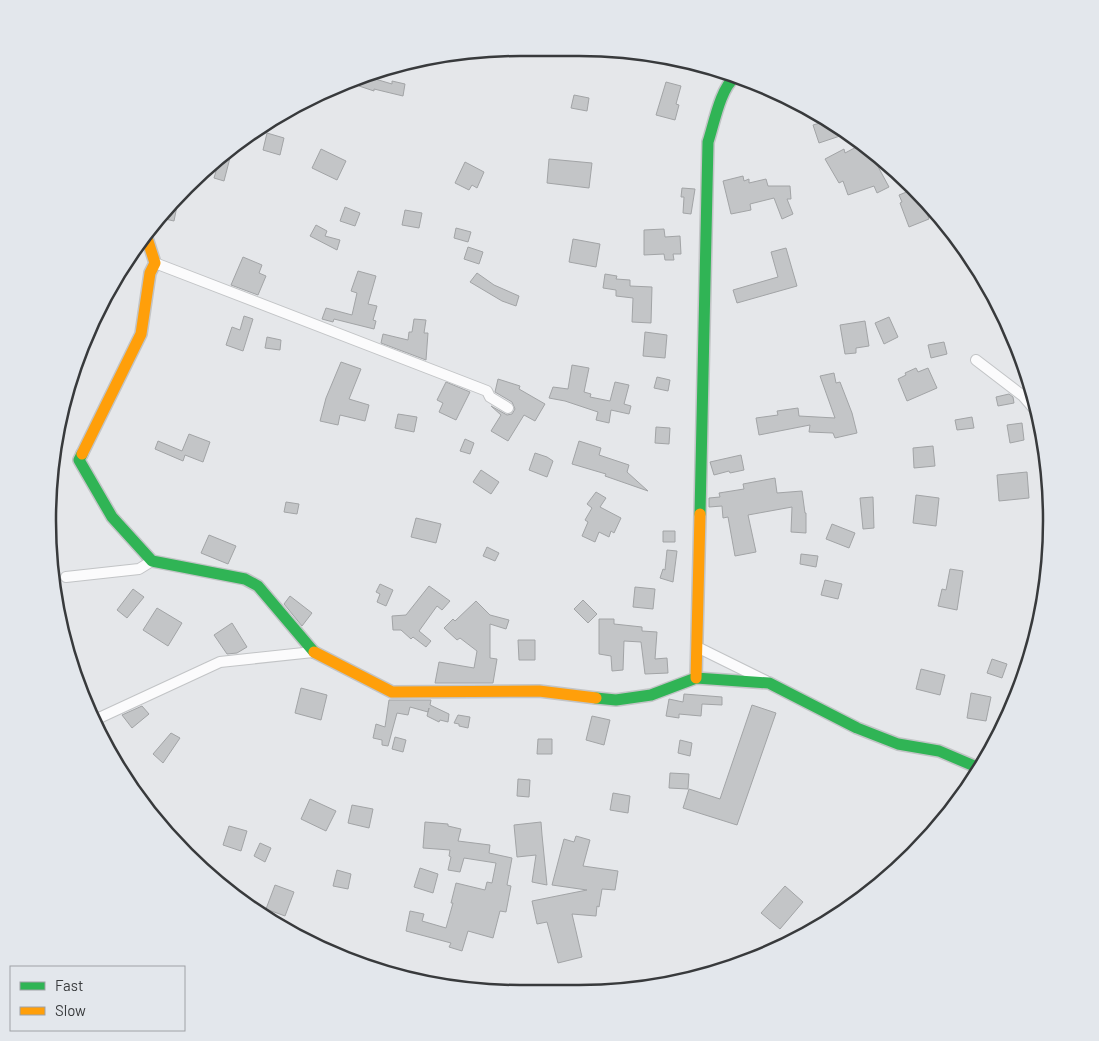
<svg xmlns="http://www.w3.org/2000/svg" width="1099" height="1041" font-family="Barlow,sans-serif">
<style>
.building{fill:#c3c5c7;stroke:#a2a4a6}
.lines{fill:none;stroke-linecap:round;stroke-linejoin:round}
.street-casing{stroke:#c2c4c6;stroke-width:12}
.fast-casing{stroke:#c2c4c6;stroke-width:14}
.slow-casing{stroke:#c2c4c6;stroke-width:14}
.street{stroke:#fbfbfc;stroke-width:10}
.fast{stroke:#30b455;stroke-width:11}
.slow{stroke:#ff9f0a;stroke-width:11}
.rim{fill:none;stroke:#383a3c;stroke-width:2.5}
</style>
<rect width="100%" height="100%" fill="#e5e7ea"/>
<path class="building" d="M365 76 392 84V81L405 84 403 96 374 89V91L359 86 362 77Z
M666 82 681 86 676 104 679 105 675 120 656 115Z
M574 95 589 98 587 111 571 108Z
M827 121 837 127 840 136 819 143 813 125Z
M267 133 284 138 280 155 263 150Z
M864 143 881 159 875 161 889 187 877 193 874 186 848 195 843 181 839 183 825 159 844 149 845 153Z
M321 149 346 161 337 180 312 168Z
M232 150 224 181 214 178 219 161Z
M549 159 592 163 589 188 547 183Z
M465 162 484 172 477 188 472 185 469 190 455 183Z
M743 176 744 181 749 179V183L766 179 768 186H790L791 199H787L793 214 782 219 774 198 750 204 751 210 731 214 723 181Z
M682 188 695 189 691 214 683 213 684 197H681Z
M914 189 920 195 929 219 909 227 900 203 902 202 899 195Z
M179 196 174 221 165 219 168 206Z
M345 207 360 213 355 226 340 221Z
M405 210 422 213 419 228 402 225Z
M316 225 327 231 325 236 340 240 337 250 310 236Z
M456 228 471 232 468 242 454 238Z
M664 229 665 237 680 236 681 254H673L674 260H665L664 254 644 255V230Z
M573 239 600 244 596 267 569 262Z
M468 247 483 252 479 264 464 259Z
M786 248 797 286 737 303 733 290 778 277 771 252Z
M243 257 262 265 259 273 266 276 258 295 231 285Z
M358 271 376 276 368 304 377 306 373 320 376 321 374 329 334 319 333 322 322 319 326 308 352 315 357 293 351 291Z
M477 273 494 285 519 296 516 306 502 301 470 282Z
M605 274 617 276 616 279 630 280V286L652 287 651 323 632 322 633 298 616 296V290L603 288Z
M244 316 253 319 243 351 226 345 232 327 240 330Z
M889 317 898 337 884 344 875 323Z
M414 319 426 320 424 333H428L426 360 381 343 383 334 408 340 409 332H412Z
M865 321 869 346 856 348V353L845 354 840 325Z
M645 332 667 335 665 358 643 356Z
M267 337 281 340 280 350 265 348Z
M944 342 947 354 931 358 928 345Z
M341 362 361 369 349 399 369 405 365 421 340 415 338 425 320 421 326 398Z
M572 365 589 368 584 392 591 394 590 397 610 401 615 382 629 385 624 404 631 406 629 414 611 410 609 423 596 420 598 412 565 401 549 398 553 387 568 389Z
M916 368 918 372 928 368 937 388 907 401 898 379 906 375 905 373Z
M834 373 836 383 840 382 852 413 857 433 835 438 833 433 809 432 810 425 759 435 756 418 778 415 777 411 798 408 799 416 835 418 820 376Z
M657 377 670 380 668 391 654 388Z
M498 379 520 386 519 389 545 404 535 421 524 415 508 441 491 431 501 415 491 406 507 415 512 414 515 409 512 402 495 392Z
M446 382 470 392 456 420 439 412 443 403 437 400Z
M1009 394 1013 397 1014 403 998 406 996 397Z
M398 414 417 417 414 432 395 428Z
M972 417 974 428 957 430 955 420Z
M1022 423 1024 440 1010 443 1007 425Z
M656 427 670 428 669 444 655 443Z
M189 434 210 442 203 462 185 455 183 461 155 449 158 441 182 451Z
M465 439 474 443 470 454 460 451Z
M579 441 601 448 599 455 629 465 627 472 648 491 605 476 606 474 572 464Z
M933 446 935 466 914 468 913 448Z
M535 453 547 457 553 461 547 477 529 470Z
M741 455 744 470 730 473 729 471 714 475 710 462Z
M481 470 499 482 491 494 473 482Z
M1027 472 1029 498 999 501 997 475Z
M775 478 777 493 802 491 805 513H806V533L791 532 792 507 748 515 756 552 735 556 728 517 723 518 722 506 709 507V498L720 497 719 493 744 489 743 484Z
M596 492 606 498 600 507 621 518 614 533 611 531 609 537 599 532 595 542 582 536 588 522 585 520 592 508 587 504Z
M916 495 939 498 936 526 913 523Z
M873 497 874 528 863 529 860 498Z
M286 502 299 504 297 514 284 512Z
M416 518 441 524 436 543 411 537Z
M832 524 855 533 849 548 826 539Z
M663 531H675V542H663Z
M209 535 236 546 228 564 201 553Z
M487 547 499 553 495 561 483 556Z
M667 550 677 551 673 582 660 578 663 569 665 570Z
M801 554 818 556 816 567 800 564Z
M950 569 963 571 957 610 938 606 942 589 946 590Z
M825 580 842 584 838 599 821 595Z
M380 584 393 590 386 606 377 602 380 594 376 592Z
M429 586 450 601 442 610 437 606 419 631 431 641 426 647 413 637 411 639 401 630H393L392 616 406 615Z
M635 587 655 589 653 609 633 607Z
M133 589 144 597 127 618 117 610Z
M290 596 312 613 302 626 284 604Z
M583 600 597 614 588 623 574 609Z
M476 601 490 615 509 620 506 629 490 624V658L497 659 493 683H435L439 662 474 668 477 651 460 638 457 640 444 628 453 619 455 621Z
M157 608 182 623 168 646 143 630Z
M599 619H614V624L642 627V631L657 632 655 659 667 658 668 673 645 674 641 642 624 641 623 670 612 671 611 656 599 654Z
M232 623 247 647 237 653 227 654 214 635Z
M518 640H535V660H519Z
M992 659 1007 664 1002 678 987 673Z
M921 669 945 675 940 695 916 689Z
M301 688 327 695 321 720 295 713Z
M971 693 991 697 986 721 967 718Z
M684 694 722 697V705L702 704 701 716 679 714V718L666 716 669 699 683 702Z
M389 700H431L430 705 449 714 448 722 440 720 439 722 427 716 429 708 428 712 410 707 408 715 397 713 388 746 382 745V740L373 738 376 724 385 727Z
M752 705 776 713 737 825 683 808 689 789 720 799Z
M142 706 149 714 132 728 122 715Z
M458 715 470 717 468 728 459 726V724L454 723Z
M592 716 610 720 604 745 586 740Z
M171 733 180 738 163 763 153 754Z
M395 737 406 740 403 752 392 749Z
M538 739H552V754H537Z
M680 740 692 743 690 756 678 753Z
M670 773 689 774 688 789 669 788Z
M518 779 530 780 529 797 517 796Z
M613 793 630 796 628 813 610 810Z
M310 799 336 811 326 831 301 819Z
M352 805 373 809 369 828 348 823Z
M425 822 448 824V826L461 829 458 841 490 845 489 853 512 858 507 885 511 886 506 912 500 911 493 938 468 931 462 951 449 947 451 943 406 931 410 911 424 914 422 921 446 928 453 903H451L456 883 485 890 487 882 492 883 496 863 464 858 460 872 448 870 451 857 449 856 450 850 423 848Z
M541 822 542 835 547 885 532 882 536 855 517 857 514 825Z
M229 826 247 831 241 851 223 845Z
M576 836 590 840 583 866 618 871 615 890 602 889 599 907 597 906 596 916 572 914 582 957 558 963 547 922 537 924 532 901 587 890 552 885 564 839 574 842Z
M260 843 271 848 265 862 254 856Z
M420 868 438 874 433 893 414 887Z
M337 870 351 874 348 889 333 886Z
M275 885 294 892 285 916 266 909Z
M785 886 803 902 780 929 761 913Z"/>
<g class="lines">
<defs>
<path id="street" d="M155 263 487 391 490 397 508 408
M976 360 1023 396 1036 411
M66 577 139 569 152 561
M697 647 766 681
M92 715 99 718 220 662 313 652"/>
<path id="fast" d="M82 454 79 460 112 517 152 561 245 579 258 586 314 652
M700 514 708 142C714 124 720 89 735 77
M596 698 616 700 651 695 696 678 769 683 857 728 898 744 939 751 979 768"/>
<path id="slow" d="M82 454 141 334 150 273 155 263 146 235
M314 652 392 692 539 691 596 698
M696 678 700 514"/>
</defs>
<use href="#street" class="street-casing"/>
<use href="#fast" class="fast-casing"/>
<use href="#slow" class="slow-casing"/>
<use href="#street" class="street"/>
<use href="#fast" class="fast"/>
<use href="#slow" class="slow"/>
</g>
<path d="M0 0H1099V1041H0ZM520 56H579A464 464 0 0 1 1043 520V521A464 464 0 0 1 579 985H520A464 464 0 0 1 56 521V520A464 464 0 0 1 520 56Z" fill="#e3e7ec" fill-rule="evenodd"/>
<path class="rim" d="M520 56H579A464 464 0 0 1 1043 520V521A464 464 0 0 1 579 985H520A464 464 0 0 1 56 521V520A464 464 0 0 1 520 56Z"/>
<rect x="10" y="966" width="175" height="65" fill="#e3e7ec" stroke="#9fa2a6"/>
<rect x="20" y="982" width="25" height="8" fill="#30b455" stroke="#9fa2a6"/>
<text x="55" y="991" font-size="15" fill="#383a3c">Fast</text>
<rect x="20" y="1007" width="25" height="8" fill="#ff9f0a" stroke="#9fa2a6"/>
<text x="55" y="1016" font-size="15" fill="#383a3c">Slow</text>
</svg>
